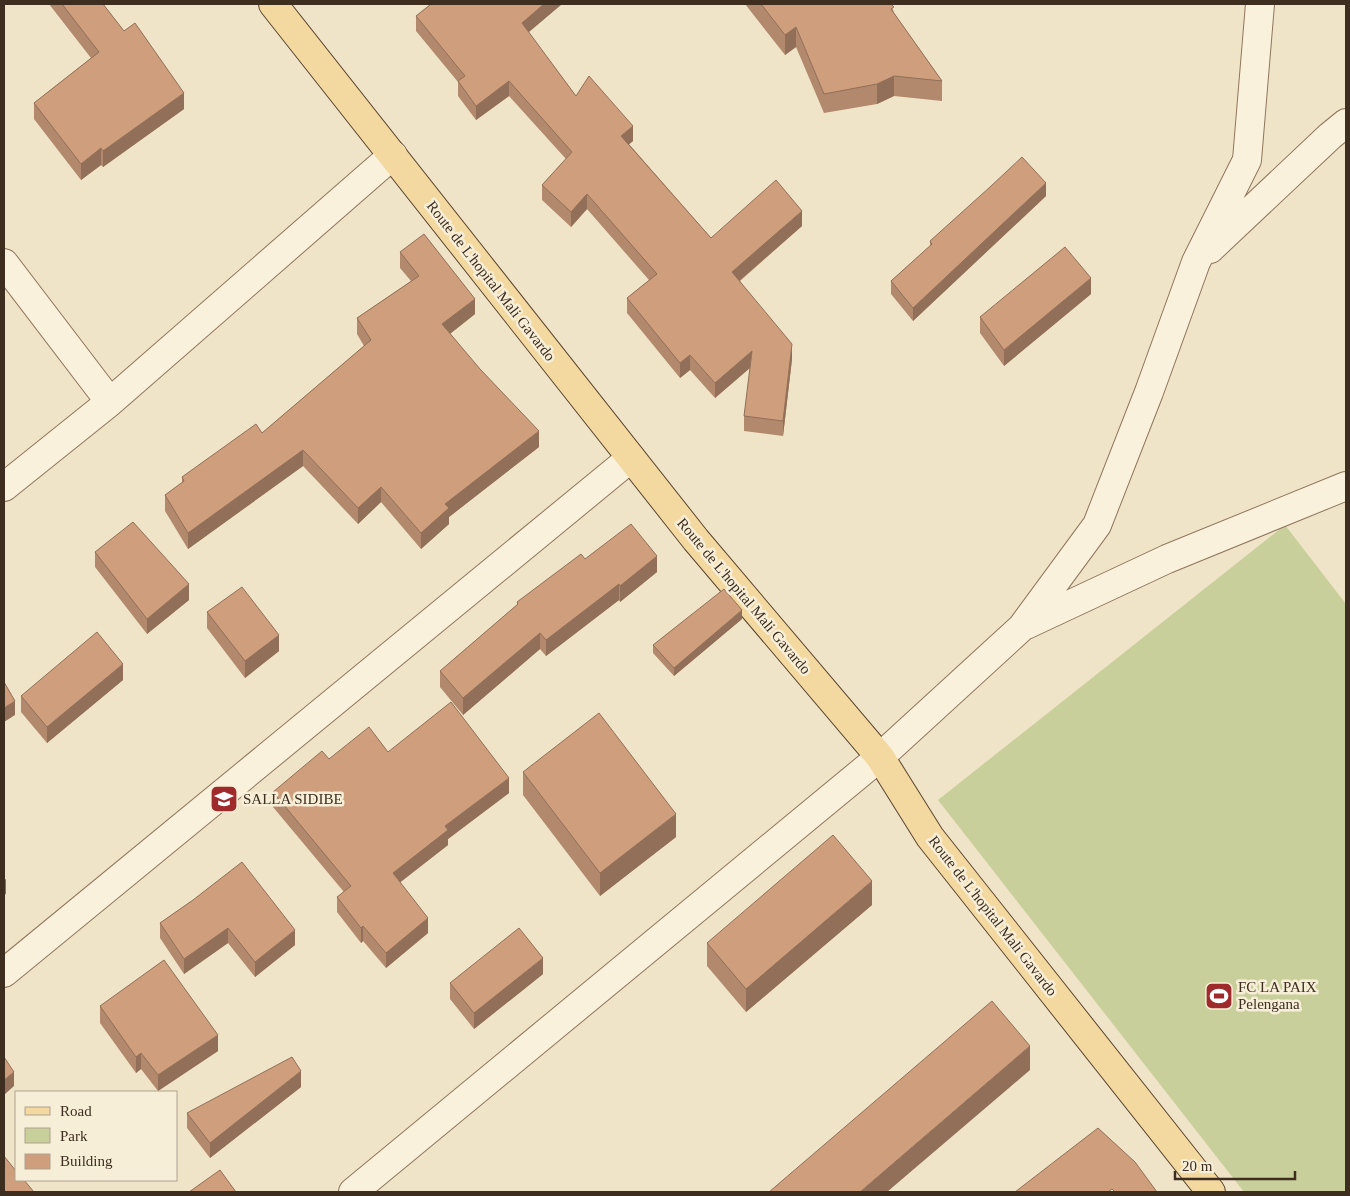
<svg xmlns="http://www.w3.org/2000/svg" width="1350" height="1196" font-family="'Times New Roman',serif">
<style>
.green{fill:#c9cf9b}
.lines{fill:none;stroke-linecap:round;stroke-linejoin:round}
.minor-casing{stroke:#8d765c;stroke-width:30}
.major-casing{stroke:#5b4430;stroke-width:30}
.minor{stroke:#faf1dc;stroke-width:28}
.major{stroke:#f3d9a0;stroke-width:28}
.wall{fill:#b2896c}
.shaded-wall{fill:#916f58}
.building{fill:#cf9f7d;stroke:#916f58}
.labels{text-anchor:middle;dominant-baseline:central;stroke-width:5;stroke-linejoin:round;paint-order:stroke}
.street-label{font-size:15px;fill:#3d2e20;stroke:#f7eed8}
.poi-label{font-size:15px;fill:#3d2e20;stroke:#f7eed8;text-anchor:start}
</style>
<rect width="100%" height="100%" fill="#f0e4c8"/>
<path class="green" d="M1285 525 1346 604V1192H1244L938 800Z"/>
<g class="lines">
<defs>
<path id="minor" d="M1210 249 1330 136 1346 123
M4 263 110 402
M4 487 110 402 393 155
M1026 625 1167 559 1346 486
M4 973 631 458
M353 1192 880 757 1022 627 1097 525 1149 392 1196 262 1247 160 1260 4"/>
<path id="major" d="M273 4 696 540 880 757 930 837 1211 1192"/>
</defs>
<use href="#minor" class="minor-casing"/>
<use href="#major" class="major-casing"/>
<use href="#minor" class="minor"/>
<use href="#major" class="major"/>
</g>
<path class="wall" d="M49 4H103L184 109 103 167 101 165 81 180 34 119V103L91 58Z
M431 4H562L528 32 576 96 633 141 629 144 711 238 802 226 740 281 792 359 783 436 744 431V416L750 368 715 398 690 370 680 378 627 313V298L649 280 587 209 571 227 542 200V185L566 159 509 96 476 120 458 96V82L416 31V16Z
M745 4H891L894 13 942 81V101L894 96 877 104 824 113 796 47 785 55Z
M1046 196 913 321 891 294V281L930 246V241Z
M400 252 475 314 450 334 539 447 449 517V524L421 549 381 502 358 524 303 466 188 549 165 511V495L182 483V477L262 433 364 346 357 334V318L411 281 400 268Z
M1091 294 1004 366 980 333V317Z
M95 552 189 600 147 634 95 567Z
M585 559 657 572 620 602 619 600 546 656 540 649 463 715 440 687V671L517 605V602Z
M207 612 279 651 245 678 207 628Z
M742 619 674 676 653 653V645Z
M123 680 47 743 21 712V696Z
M388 752 509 793 448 839V845L400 882 428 933 386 968 363 941 361 943 337 912V897L344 892 273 807V792L329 759Z
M523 772 676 837 600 896 523 795Z
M193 900 295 945 255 977 228 943 184 974 160 938V923Z
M872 905 746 1012 707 966V943Z
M543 974 474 1029 450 999V983Z
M100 1006 218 1051 158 1091 141 1069 136 1073 100 1023Z
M301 1087 210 1158 187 1128V1113Z"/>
<path class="shaded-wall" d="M544 4H562L522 38V23Z
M796 27V47L785 55V35Z
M894 76V96L877 104V84Z
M509 81V96L476 120V106Z
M184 93V109L103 167V151Z
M633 126V141L621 151V136Z
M101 148V165L81 180V164Z
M1046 183V196L913 321V308Z
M587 194V209L571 227V212Z
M802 211V226L732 287V272Z
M1091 278V294L1004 366V350Z
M475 299V314L442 340V324Z
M792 344V359L783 436V421Z
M752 351V366L715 398V383Z
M690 355V370L680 378V363Z
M539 431V447L449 517V524L421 549V533L445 504Z
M303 450V466L188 549V533Z
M381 487V502L358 524V508Z
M657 556V572L620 602V586Z
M189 584V600L147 634V619Z
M619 584V600L546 656V640Z
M742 610V619L674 676V668Z
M540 633V649L463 715V698Z
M279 635V651L245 678V661Z
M123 664V680L47 743V727Z
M15 701V715L4 722V708Z
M509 778V793L448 839V845L393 888V873L445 826Z
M676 814V837L600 896V873Z
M6 879V894L4 895V880Z
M872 881V905L746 1012V989Z
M428 918V933L386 968V953Z
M363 926V941L361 943V928Z
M228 928V943L184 974V959Z
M295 930V945L255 977V962Z
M543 958V974L474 1029V1013Z
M218 1035V1051L158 1091V1075Z
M1030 1046V1070L887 1192H860Z
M141 1053V1069L136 1073V1057Z
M301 1071V1087L210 1158V1143Z
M14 1072V1086L4 1095V1080Z"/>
<path class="building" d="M62 4H103L124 31 135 23 184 93 103 151 101 148 81 164 34 103 99 52Z
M431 4H544L522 23 576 96 589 76 633 126 621 136 711 238 776 180 802 211 732 272 792 344 783 421 744 416 752 351 715 383 690 355 680 363 627 298 657 274 587 194 571 212 542 185 572 152 509 81 476 106 458 81 465 76 416 16Z
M761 4H891L894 7 891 9 942 81 894 76 877 84 824 94 796 27 785 35Z
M1022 157 1046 183 913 308 891 281 932 244 930 241 990 187Z
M424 234 475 299 442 324 480 369 539 431 445 504 449 508 421 533 381 487 358 508 303 450 188 533 165 495 184 481 182 477 256 424 262 433 371 340 357 318 419 276 400 252Z
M1065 247 1091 278 1004 350 980 317Z
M133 522 189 584 147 619 95 552Z
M631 524 657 556 620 586 619 584 546 640 540 633 463 698 440 671 518 604 517 602 581 554 585 559Z
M242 587 279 635 245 661 207 612Z
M724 589 742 610 674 668 653 645Z
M97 632 123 664 47 727 21 696Z
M4 682 15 701 4 708Z
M451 702 509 778 445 826 448 830 393 873 428 918 386 953 363 926 361 928 337 897 351 886 273 792 322 751 329 759 369 727 388 752Z
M599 713 676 814 600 873 523 772Z
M833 835 872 881 746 989 707 943Z
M242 862 295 930 255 962 228 928 184 959 160 923 193 900Z
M519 928 543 958 474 1013 450 983Z
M164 960 218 1035 158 1075 141 1053 136 1057 100 1006Z
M992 1001 1030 1046 860 1192H769Z
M4 1057 14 1072 4 1080Z
M292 1057 301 1071 210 1143 187 1113Z
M1098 1128 1135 1162 1157 1192H1115L1112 1189 1108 1192H1015Z
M4 1156 16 1171V1180H24L34 1192H4Z
M220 1170 236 1192H189Z"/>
<defs>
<symbol id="school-square" viewBox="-11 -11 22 22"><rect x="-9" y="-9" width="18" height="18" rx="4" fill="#9e2a2b" stroke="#f7eed8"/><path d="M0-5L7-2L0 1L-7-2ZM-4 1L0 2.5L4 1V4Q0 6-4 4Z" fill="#fff"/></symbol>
<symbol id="stadium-square" viewBox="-11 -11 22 22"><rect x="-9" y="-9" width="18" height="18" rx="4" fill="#9e2a2b" stroke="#f7eed8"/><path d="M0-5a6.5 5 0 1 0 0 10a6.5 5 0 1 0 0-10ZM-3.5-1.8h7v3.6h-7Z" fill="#fff"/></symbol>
</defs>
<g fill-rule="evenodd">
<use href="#school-square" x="208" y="783" width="32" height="32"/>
<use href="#stadium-square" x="1203" y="980" width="32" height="32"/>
</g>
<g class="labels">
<g class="street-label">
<text transform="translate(491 281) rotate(52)">Route de L'hopital Mali Gavardo</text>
<text transform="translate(744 596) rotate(50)">Route de L'hopital Mali Gavardo</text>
<text transform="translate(993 916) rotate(52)">Route de L'hopital Mali Gavardo</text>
</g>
<g class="poi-label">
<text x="243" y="799">SALLA SIDIBE</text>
<text x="1238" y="987">FC LA PAIX<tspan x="1238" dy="17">Pelengana</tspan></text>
</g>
</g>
<rect width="1350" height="1196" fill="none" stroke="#3d2e20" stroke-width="10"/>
<rect x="15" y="1091" width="162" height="90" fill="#f7eed8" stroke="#ada18e"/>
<rect x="25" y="1107" width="25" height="8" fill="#f3d9a0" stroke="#ada18e"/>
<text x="60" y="1116" font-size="15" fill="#3d2e20">Road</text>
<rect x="25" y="1128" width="25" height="15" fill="#c9cf9b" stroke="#ada18e"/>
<text x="60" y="1141" font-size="15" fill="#3d2e20">Park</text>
<rect x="25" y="1154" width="25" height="15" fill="#cf9f7d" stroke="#ada18e"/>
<text x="60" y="1166" font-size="15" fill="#3d2e20">Building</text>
<path d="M1175 1171v8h120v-8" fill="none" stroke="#3d2e20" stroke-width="2.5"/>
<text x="1182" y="1171" font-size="15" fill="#3d2e20" stroke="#f7eed8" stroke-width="4" paint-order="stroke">20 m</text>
</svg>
